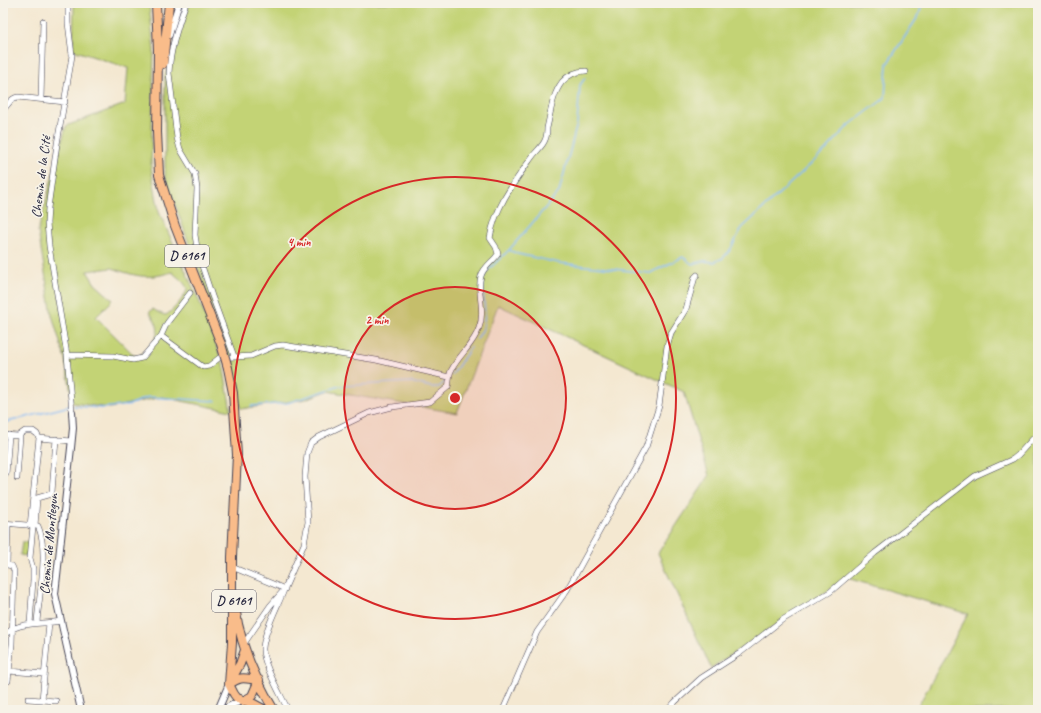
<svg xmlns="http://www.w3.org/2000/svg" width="1041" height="713" font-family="Caveat,sans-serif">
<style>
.green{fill:#c3d375;stroke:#727a58;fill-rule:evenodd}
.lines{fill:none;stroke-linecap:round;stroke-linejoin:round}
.stream{stroke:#86bbf5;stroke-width:1.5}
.minor-casing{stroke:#424052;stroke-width:6}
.tertiary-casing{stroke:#424052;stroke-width:8}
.primary-casing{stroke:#424052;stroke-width:10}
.minor{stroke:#fff;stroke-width:5}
.tertiary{stroke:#fff;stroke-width:6}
.primary{stroke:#f9bc8a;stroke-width:8}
.primary-bridge-casing{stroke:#424052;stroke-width:10;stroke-linecap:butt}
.primary-bridge{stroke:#f9bc8a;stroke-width:8}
.ring{fill:none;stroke:#d62828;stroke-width:2}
.labels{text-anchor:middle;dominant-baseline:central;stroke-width:3.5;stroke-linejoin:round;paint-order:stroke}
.shield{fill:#f7f3e8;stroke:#62616f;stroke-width:1}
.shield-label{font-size:13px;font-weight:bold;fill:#22223b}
.street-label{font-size:14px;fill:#22223b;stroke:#f7f3e8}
.centre{fill:#d62828;stroke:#f7f3e8;stroke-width:2}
.ring-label{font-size:12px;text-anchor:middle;font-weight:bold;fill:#d62828;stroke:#f7f3e8;stroke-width:3.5;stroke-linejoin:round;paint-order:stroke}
</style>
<rect width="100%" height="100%" fill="#f7f3e8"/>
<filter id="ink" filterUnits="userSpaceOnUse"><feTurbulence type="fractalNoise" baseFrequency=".025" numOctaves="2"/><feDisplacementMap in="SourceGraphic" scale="8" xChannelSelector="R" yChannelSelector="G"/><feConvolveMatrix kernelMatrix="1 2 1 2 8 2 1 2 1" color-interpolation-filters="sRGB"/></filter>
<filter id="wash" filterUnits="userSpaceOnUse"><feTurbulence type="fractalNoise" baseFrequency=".012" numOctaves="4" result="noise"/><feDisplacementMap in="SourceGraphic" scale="16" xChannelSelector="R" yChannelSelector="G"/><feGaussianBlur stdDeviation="0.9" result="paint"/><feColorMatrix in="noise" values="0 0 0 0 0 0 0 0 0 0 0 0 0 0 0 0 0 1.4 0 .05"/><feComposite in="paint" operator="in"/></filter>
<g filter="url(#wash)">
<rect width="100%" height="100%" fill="#f4e8d1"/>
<path class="green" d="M74 3H149L154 50 151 167 159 212 200 303 223 364 231 411 162 397 110 408 73 403 65 359 52 315 38 231 66 126 125 104 128 68 73 50ZM112 268C135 276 147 280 172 272 176 276 186 283 187 289 187 294 170 315 165 315 161 314 156 311 153 309L149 312C166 333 155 339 140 356H135L96 317 113 300 95 284 87 271Z
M190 3H1038V710H916L968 614 847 578 711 668 658 553 709 476 684 392 498 305 457 413 327 391 306 399 241 409 233 368 165 176V76Z
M22 542H28L29 543 28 555 27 556 20 555Z"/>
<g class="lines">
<path class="stream" d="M509 250 518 254 559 263 650 273 683 257 692 264 704 261 714 262 723 258 730 250 742 228 826 150 848 126 885 98 887 64 919 15 922 3
M477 339 483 329 485 313 482 280 486 272 509 250 559 192 577 124 580 85 585 78
M452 375 471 347
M74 406 102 408 129 405 148 397 216 401
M251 406 287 403 340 386 411 382 431 387H439L448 379
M3 423 70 406"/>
</g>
</g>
<g filter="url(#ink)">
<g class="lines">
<defs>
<path id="minor" d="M68 3V23L72 55 71 62 57 144 48 208 47 223 49 246 67 355 72 412
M186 3C178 25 170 49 169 73L177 138 180 149 195 174 197 189 195 235 198 254 212 296 234 356
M41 99 43 21
M3 109C10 105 9 98 18 97L65 102
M161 336 203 367 209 366 219 358 251 356 275 346 283 345 376 360 449 377
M67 355 113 356 133 360 142 358 161 336 167 323 190 293
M3 435 18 436 25 431H33L37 434 39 438
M6 474 9 435
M17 478 20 435
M3 523 38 526C49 549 39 596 37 622
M30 526 39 438 71 441
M35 526 37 498 51 494 52 492 56 439
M3 564 12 566 14 571 12 644 8 681
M7 564 8 524
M232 567 285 589
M284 590 304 544 308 522 305 477 307 453 311 443 319 437 369 413 392 407 430 402 448 387C450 381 448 375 452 369 459 355 474 344 479 328 486 310 476 291 481 276 484 266 493 262 498 254L496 247 490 238C495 207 515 181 532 157 536 151 543 146 545 140 547 136 547 131 547 128 551 112 552 95 562 82 569 74 576 71 586 71
M30 624 33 580V569L30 558 33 526
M3 637C16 620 42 625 61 621
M243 645 270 606 284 590C278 606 264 631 263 648 262 663 281 695 288 710
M9 671 44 674
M28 699 56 701
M42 700 49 623
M503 710 537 632 567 590 646 447 659 406 667 346 671 333 686 309 695 277 697 275
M668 710 675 702 701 678 740 653 782 620 830 592 875 553 975 476 1013 459 1018 455 1038 433"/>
<path id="tertiary" d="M169 35 179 3
M72 412 73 428 71 448 55 594 81 710
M218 710 229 684
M223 710 234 704 243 701"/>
<path id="primary" d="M156 3 158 50 157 132 159 175 175 226 221 344
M163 64 169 3
M228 368 233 393 237 455 232 557V643L229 684 234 694 237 698 254 704 265 710
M235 607C240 644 255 679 274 710
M231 680 240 664 245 650
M230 684C241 675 246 679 259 680
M243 701 252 696 259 680"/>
</defs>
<use href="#minor" class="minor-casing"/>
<use href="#tertiary" class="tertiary-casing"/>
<use href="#primary" class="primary-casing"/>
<use href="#minor" class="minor"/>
<use href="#tertiary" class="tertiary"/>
<use href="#primary" class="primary"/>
<defs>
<path id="primary-bridge" d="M221 344 228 368"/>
</defs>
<use href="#primary-bridge" class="primary-bridge-casing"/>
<use href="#primary-bridge" class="primary-bridge"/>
</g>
</g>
<circle cx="455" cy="398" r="111" fill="#d62828" fill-opacity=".12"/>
<g class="ring">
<circle cx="455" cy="398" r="111"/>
<circle cx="455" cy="398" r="221"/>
</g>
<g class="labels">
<g class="shield">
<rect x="165" y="245" width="44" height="22" rx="3"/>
<rect x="212" y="590" width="44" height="22" rx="3"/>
</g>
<g class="shield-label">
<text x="187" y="256">D 6161</text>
<text x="234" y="601">D 6161</text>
</g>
<g class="street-label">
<text transform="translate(41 177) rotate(-83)">Chemin de la Cité</text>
<text transform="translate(49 544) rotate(-85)">Chemin de Montlegun</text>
</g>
</g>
<circle cx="455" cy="398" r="6" class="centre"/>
<g class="ring-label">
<text x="299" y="246">4 min</text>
<text x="377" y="324">2 min</text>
</g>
<rect width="1041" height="713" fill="none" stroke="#f7f3e8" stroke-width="16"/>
</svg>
